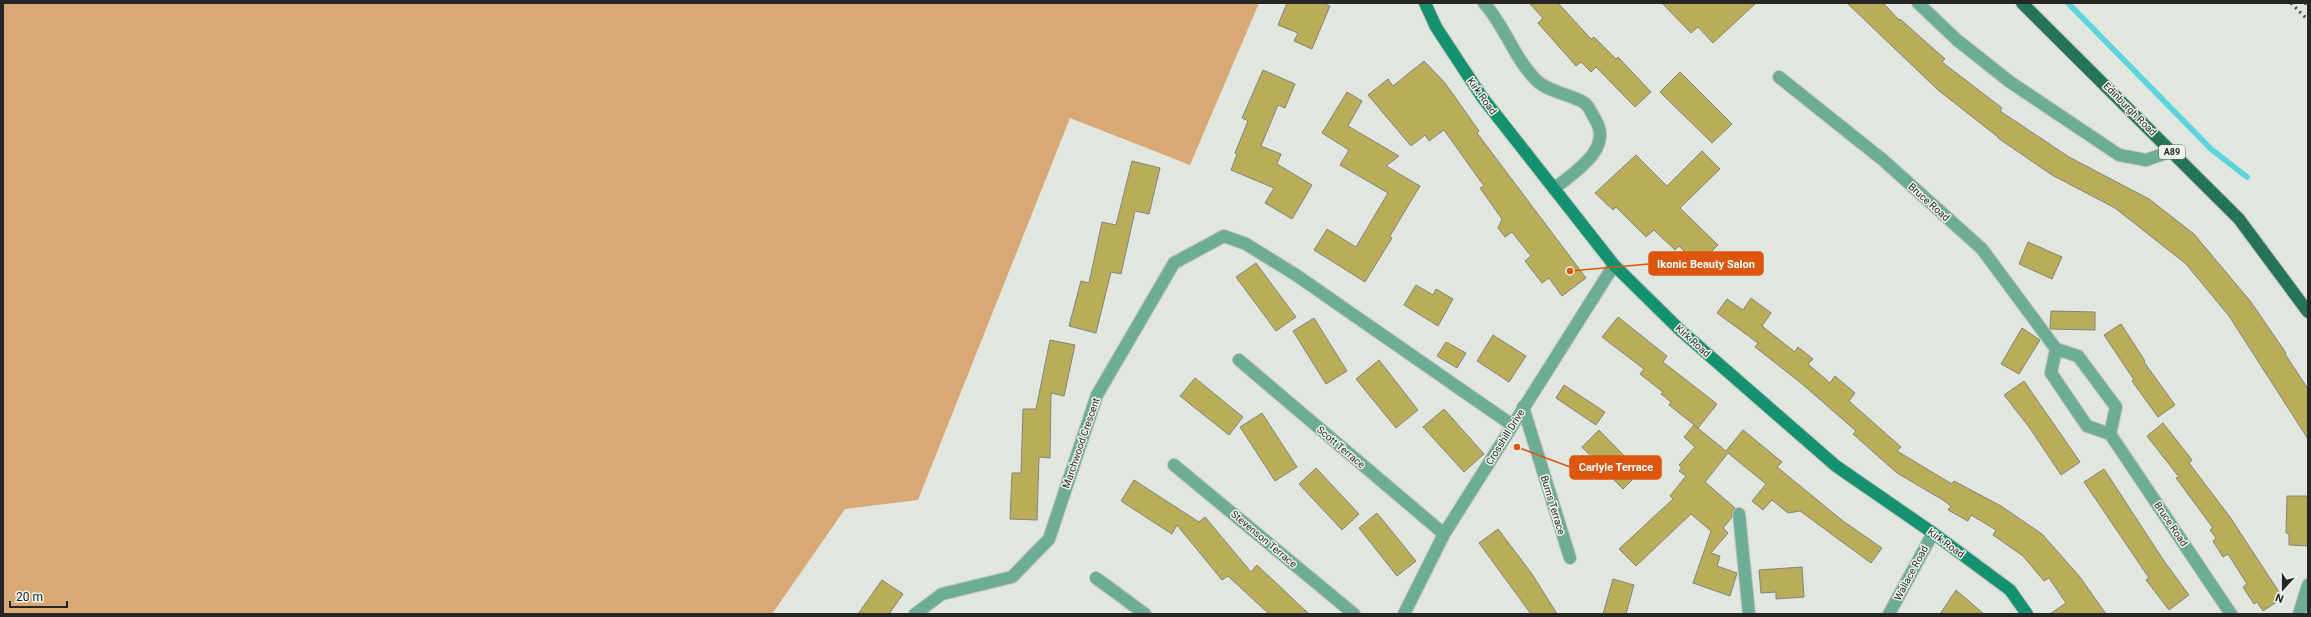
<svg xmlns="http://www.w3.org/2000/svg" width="2311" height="617" font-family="Roboto,sans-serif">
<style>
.green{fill:#d8a875}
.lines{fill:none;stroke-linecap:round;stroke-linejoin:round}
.stream{stroke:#5dd4dd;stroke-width:5.5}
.building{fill:#b9ad59;stroke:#85847c}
.street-casing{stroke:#bfc4be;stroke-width:14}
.secondary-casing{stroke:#bfc4be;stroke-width:14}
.primary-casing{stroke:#bfc4be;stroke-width:14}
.street{stroke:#6dad95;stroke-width:12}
.secondary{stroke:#14916f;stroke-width:12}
.primary{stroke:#25735b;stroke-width:12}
.rail{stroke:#414240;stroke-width:3;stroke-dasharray:2 4;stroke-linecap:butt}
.labels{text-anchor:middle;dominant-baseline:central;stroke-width:3;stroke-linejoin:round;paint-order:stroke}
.shield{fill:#eef3ec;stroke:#626461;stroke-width:1}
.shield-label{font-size:9px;font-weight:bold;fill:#262725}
.street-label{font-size:10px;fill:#262725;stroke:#eef3ec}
.leader{fill:none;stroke:#de560d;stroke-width:1.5}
.callout-dot{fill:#de560d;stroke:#eef3ec;stroke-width:1.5}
.callout{fill:#de560d;stroke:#de560d;stroke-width:1.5}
.callout-label{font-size:11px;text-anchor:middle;font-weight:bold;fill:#fff}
</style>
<rect width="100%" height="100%" fill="#e1e6df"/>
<path class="green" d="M3 3H1259L1190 165 1070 118 918 500 845 509 772 614H3Z"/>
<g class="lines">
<path class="stream" d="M2068 3 2211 149 2247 177"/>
</g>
<path class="building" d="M1287 3H1322L1330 6 1312 49 1294 41 1298 33 1278 25Z
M1529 3H1558L1591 39 1594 37 1616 59 1618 57 1651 92 1635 107 1596 67 1591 72 1581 62 1576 66 1538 23 1543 18Z
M1662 3H1756L1713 43 1698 27 1691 33Z
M1847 3H1883L1899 20 1900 19 1945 59 1942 62 2002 108 2000 111 2069 157 2149 199 2194 234 2251 302 2286 353 2285 354 2308 389V439L2229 316 2186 264 2115 208 2052 175 1998 138V137L1938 90Z
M1424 61 1445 83 1479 131 1477 133 1586 278 1562 296 1549 278 1542 283 1525 261 1531 256 1512 232 1505 237 1498 228 1502 219 1480 188 1484 186 1444 130 1429 141 1425 135 1411 146 1368 95 1388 79 1393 86Z
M1263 70 1295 84 1285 108 1278 105 1261 146 1281 154 1277 164 1312 185 1292 219 1265 203 1274 188 1231 170 1237 154 1235 153 1248 121 1242 118Z
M1680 72 1732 124 1712 143 1660 92Z
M1347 92 1362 101 1348 126 1399 156 1386 166 1420 186 1390 236 1392 238 1365 282 1314 250 1327 229 1356 247 1388 193 1340 165 1349 150 1322 133Z
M1702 151 1720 169 1680 208 1718 245 1698 265 1679 246 1675 250 1654 230 1646 237 1616 207 1613 210 1595 193 1636 155 1667 186Z
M1132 161 1160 168 1149 214 1135 211 1121 274 1111 272 1096 333 1069 326 1081 281 1089 283 1102 222 1116 225Z
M2028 242 2062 257 2052 279 2019 264Z
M1256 263 1296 317 1276 331 1236 277Z
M1416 285 1433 295 1436 289 1453 299 1438 326 1404 305Z
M1751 298 1771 313 1762 326 1795 352 1798 347 1813 359 1808 364 1830 383 1835 376 1855 393 1849 401 1901 447 1897 451 1952 484 1954 481 2001 506 2042 534 2080 577 2106 614H2050L2066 603 2049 578 2044 581 2023 556 1993 535 1996 530 1971 515 1968 521 1948 510 1951 506 1943 500 1897 473 1853 434 1856 431 1801 383 1755 347 1758 343 1717 313 1727 299 1743 310Z
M2051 311 2095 312V330L2050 329Z
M1618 317 1667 356 1663 362 1717 404 1698 428 1669 405 1671 402 1661 394 1663 392 1640 374 1644 369 1602 337Z
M1314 318 1347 371 1326 384 1293 331Z
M2121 324 2145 361 2144 362 2175 405 2158 417 2132 381 2134 380 2104 335Z
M2022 328 2040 340 2019 374 2001 364Z
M1493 335 1526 356 1509 382 1477 361Z
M1050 340 1075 345 1064 396 1051 393 1050 458 1039 457 1037 520 1010 519 1012 473H1021L1023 409H1036Z
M1446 342 1466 353 1457 368 1437 356Z
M1379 360 1418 410 1396 428 1356 379Z
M1195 378 1243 417 1229 435 1180 396Z
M2024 381 2080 462 2061 475 2029 427 2004 395Z
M1564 385 1605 412 1596 425 1556 398Z
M1444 409 1484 454 1464 472 1423 427Z
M1262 413 1297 467 1275 481 1240 427Z
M2163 423 2192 460 2189 463 2230 517 2283 598 2263 611 2257 602 2254 604 2243 587 2247 584 2228 554 2223 557 2213 541 2216 538 2210 530 2213 528 2176 478 2179 477 2147 436Z
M1694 425 1726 451 1743 430 1782 462 1777 467 1843 521 1882 548 1871 563 1800 511 1788 513 1772 500 1763 510 1752 501 1766 484 1728 453 1705 482 1735 508 1732 511V517L1723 528 1728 533 1711 553 1720 556 1717 566 1737 573 1730 596 1693 583 1711 531 1691 514 1636 566 1619 549 1673 499 1670 496 1686 476 1679 471 1682 467 1679 465 1695 447 1684 437Z
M1599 430 1640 472 1623 489 1582 447Z
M1316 468 1359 514 1342 530 1299 484Z
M2104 469 2164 561 2189 595 2169 610 2146 580 2149 578 2084 482Z
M1134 480 1199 522 1205 517 1251 572 1257 565 1309 614H1269L1228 576 1222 580 1177 525 1172 534 1121 501Z
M2287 496H2308V546L2289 545V534L2286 533Z
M1377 513 1416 561 1397 576 1359 528Z
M1498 529 1532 574 1557 614H1531L1479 543Z
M1802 567 1804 597 1776 599V592L1761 593 1759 570Z
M1613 579 1634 585 1626 614H1603Z
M882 580 903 594 889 614H858Z
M1956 590 1984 614H1940Z"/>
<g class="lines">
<defs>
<path id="street" d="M1484 3C1505 26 1514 58 1536 80 1548 92 1569 94 1583 102 1588 104 1592 114 1595 119 1614 149 1574 172 1554 189
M1918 3 1957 40 2010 82 2119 155 2146 160 2172 151
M1779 77 1883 160 1982 249 2056 349 2051 373 2087 426 2110 434 2231 614
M2056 349 2078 356 2116 407 2110 434
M1239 360 1444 534
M1523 407 1570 558
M1174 465 1354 614
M1739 514 1749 614
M1096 578 1145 614
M915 614 942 594 1012 577 1049 539 1097 395 1174 263 1224 236 1246 244 1296 275 1512 425
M1404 614 1444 534 1614 265
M1889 614 1933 533
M2299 614 2308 585"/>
<path id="secondary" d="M1425 3 1436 27 1482 97 1614 265 1680 330 1836 466 1933 533 2010 590 2027 614"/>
<path id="primary" d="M2022 3 2239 219 2308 312"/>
</defs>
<use href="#street" class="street-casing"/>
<use href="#secondary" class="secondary-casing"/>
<use href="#primary" class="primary-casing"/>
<use href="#street" class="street"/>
<use href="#secondary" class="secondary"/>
<use href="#primary" class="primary"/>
<path class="rail" d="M2291 3 2308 20
M2305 3 2308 6"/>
</g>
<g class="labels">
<rect class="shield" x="2159" y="145" width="26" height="14" rx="3"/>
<g class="shield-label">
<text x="2172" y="152">A89</text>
</g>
<g class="street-label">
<text transform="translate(1482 96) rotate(54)">Kirk Road</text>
<text transform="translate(2130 109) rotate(45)">Edinburgh Road</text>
<text transform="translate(1929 202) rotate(42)">Bruce Road</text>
<text transform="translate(1693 341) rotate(42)">Kirk Road</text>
<text transform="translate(1505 437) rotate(-58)">Crosshill Drive</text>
<text transform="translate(1081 443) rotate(-71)">Marchwood Crescent</text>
<text transform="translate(1341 447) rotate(40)">Scott Terrace</text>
<text transform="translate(1553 505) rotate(73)">Burns Terrace</text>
<text transform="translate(2171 524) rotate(56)">Bruce Road</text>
<text transform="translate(1264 539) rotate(40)">Stevenson Terrace</text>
<text transform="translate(1946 543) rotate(36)">Kirk Road</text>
<text transform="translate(1911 573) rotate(-62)">Wallace Road</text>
</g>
</g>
<path class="leader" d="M1570 271L1649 264M1517 447L1570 467"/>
<g class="callout-dot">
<circle cx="1570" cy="271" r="4"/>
<circle cx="1517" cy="447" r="4"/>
</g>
<g class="callout">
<rect x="1649" y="252" width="114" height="23" rx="4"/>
<rect x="1570" y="456" width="91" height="23" rx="4"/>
</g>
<g class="callout-label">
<text x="1706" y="268">Ikonic Beauty Salon</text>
<text x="1616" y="471">Carlyle Terrace</text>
</g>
<rect width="2311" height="617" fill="none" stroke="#262725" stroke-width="8"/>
<g transform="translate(2283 589) rotate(201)" stroke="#eef3ec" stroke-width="3" paint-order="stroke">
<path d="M0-3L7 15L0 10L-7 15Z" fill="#262725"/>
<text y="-6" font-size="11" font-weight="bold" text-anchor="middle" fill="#262725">N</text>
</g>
<path d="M10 601v6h57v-6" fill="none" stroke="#262725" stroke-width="2"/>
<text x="16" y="601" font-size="12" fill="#262725" stroke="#eef3ec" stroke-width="3" paint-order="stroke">20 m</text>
</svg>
